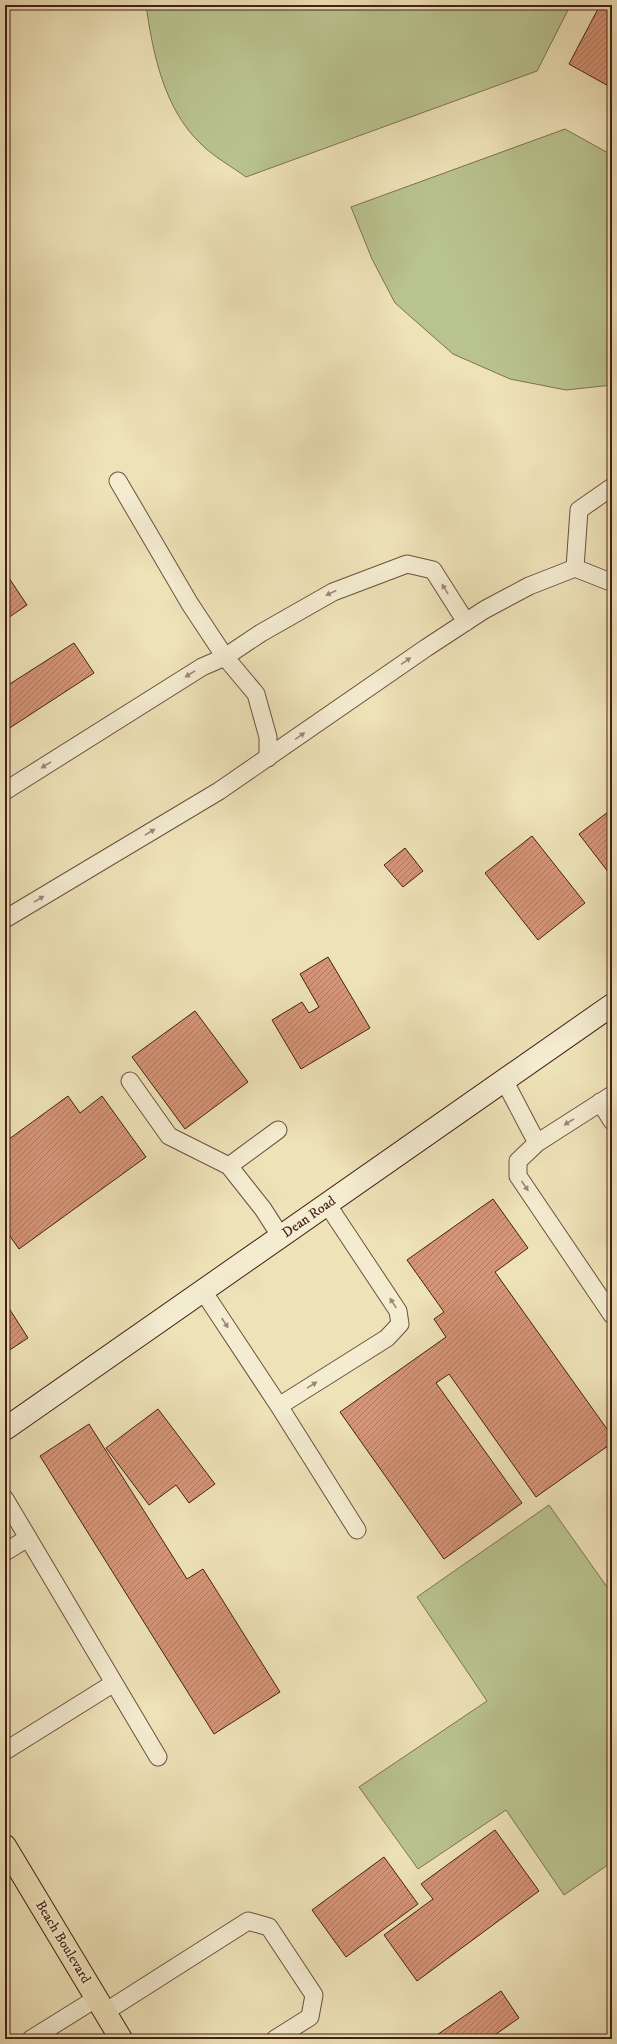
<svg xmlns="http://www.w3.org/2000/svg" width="617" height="2044" font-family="'IM FELL DW Pica',serif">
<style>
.grass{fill:#b9c38e;stroke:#7e7250}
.building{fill:url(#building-hatch);stroke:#442013}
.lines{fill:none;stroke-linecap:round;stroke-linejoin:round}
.service-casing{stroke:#6e503c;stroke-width:19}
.secondary-casing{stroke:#442013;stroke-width:24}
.trunk-casing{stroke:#442013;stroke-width:24}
.service{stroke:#f4ecd1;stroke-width:17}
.secondary{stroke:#f4ecd1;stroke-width:22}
.trunk{stroke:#eee2b8;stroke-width:22}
.oneway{fill:#9c8672}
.labels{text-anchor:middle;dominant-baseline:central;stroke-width:3.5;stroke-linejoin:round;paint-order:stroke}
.street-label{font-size:14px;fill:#442013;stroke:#f4ecd1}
</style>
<defs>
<pattern id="building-hatch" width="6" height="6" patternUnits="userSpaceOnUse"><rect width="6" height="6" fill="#d49578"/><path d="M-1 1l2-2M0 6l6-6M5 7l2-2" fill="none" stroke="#ae7961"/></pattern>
</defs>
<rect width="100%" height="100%" fill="#eee2b8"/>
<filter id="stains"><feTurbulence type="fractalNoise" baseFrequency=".005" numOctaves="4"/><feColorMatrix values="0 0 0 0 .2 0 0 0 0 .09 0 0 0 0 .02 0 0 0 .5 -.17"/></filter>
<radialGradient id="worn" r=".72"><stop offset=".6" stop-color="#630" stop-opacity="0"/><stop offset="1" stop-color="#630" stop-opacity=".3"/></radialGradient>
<path class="grass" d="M146 5H568L569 8 537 71 246 177C231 166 214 157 201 144 164 109 153 54 146 5Z
M565 129 610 154 612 159V385L566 390 510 379 453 354 395 303 372 259 351 207Z
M549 1505 612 1594V1862L564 1895 506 1810 418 1869 359 1787 487 1701 417 1597Z"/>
<path class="building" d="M600 5 612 6V88L569 64Z
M5 572 27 605 5 620Z
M74 643 94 673 5 731V687Z
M612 809V877L579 834Z
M532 836 585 903 538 940 485 873Z
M405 848 423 871 403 887 384 865Z
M328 957 370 1028 301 1069 272 1020 302 1002 309 1013 319 1007 300 974Z
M195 1011 248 1082 185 1129 132 1057Z
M68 1096 80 1113 102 1096 146 1157 19 1249 5 1229V1162L8 1160 5 1156V1142Z
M493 1199 528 1248 495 1272 612 1436V1443L536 1497 449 1374 436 1383 522 1503 444 1559 340 1412 446 1337 434 1319 444 1312 407 1260Z
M5 1302 28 1338 5 1353Z
M158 1409 215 1484 189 1503 176 1485 149 1505 106 1448Z
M89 1424 187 1579 203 1569 280 1692 214 1734 40 1456Z
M495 1830 539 1891 417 1981 384 1935 433 1899 421 1884Z
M384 1857 418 1904 346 1957 312 1910Z
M501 1991 519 2018 489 2039H431Z"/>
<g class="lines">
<defs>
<path id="service" d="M118 481 190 604 225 657 256 694 268 737V758
M575 568 579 510 612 487
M5 791 202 667 225 657 261 633 333 592 407 564 433 570 466 622
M5 919 219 791 426 648 484 610 529 586 575 568 608 581H612
M504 1080 537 1143
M130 1081 169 1136 229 1166 263 1209 281 1237
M612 1095 537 1143 518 1161V1176L612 1315
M600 1102 612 1121
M229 1166 278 1130
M203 1291 279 1406 357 1530
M279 1406 387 1338 400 1324 398 1311 327 1204
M5 1499 158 1757
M5 1552 28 1538
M5 1751 114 1683
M105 2012 248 1921 269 1927 314 1995 310 2017 275 2039
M31 2039 97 1998"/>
<path id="secondary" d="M5 1429 612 1005"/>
<path id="trunk" d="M5 1846 121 2039"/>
</defs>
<use href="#service" class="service-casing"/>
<use href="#secondary" class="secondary-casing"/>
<use href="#trunk" class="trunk-casing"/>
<use href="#service" class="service"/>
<use href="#secondary" class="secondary"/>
<use href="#trunk" class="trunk"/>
</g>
<defs><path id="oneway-solid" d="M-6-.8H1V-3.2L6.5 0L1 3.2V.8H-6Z"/></defs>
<g class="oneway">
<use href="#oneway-solid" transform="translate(445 589) rotate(-122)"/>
<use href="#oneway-solid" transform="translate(331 593) rotate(154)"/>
<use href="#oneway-solid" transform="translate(406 661) rotate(-35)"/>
<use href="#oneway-solid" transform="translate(190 674) rotate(148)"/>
<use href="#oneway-solid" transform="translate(300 736) rotate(-35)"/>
<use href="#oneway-solid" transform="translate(46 765) rotate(148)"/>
<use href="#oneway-solid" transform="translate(150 832) rotate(-31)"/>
<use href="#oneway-solid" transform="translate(39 899) rotate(-31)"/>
<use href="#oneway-solid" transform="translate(569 1122) rotate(148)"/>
<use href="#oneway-solid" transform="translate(525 1186) rotate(56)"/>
<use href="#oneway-solid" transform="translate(393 1303) rotate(-123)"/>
<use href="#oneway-solid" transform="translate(225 1323) rotate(57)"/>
<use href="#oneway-solid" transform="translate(312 1385) rotate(-32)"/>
</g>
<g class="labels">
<g class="street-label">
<text transform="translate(309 1217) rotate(-35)">Dean Road</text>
<text transform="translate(63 1942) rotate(59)">Beach Boulevard</text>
</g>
</g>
<rect width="617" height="2044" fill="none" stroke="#eee2b8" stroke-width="20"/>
<rect x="6" y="6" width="605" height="2032" fill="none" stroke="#442013" stroke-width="2"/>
<rect x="10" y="10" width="597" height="2024" fill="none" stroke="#442013"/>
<rect width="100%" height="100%" filter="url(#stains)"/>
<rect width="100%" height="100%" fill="url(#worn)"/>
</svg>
